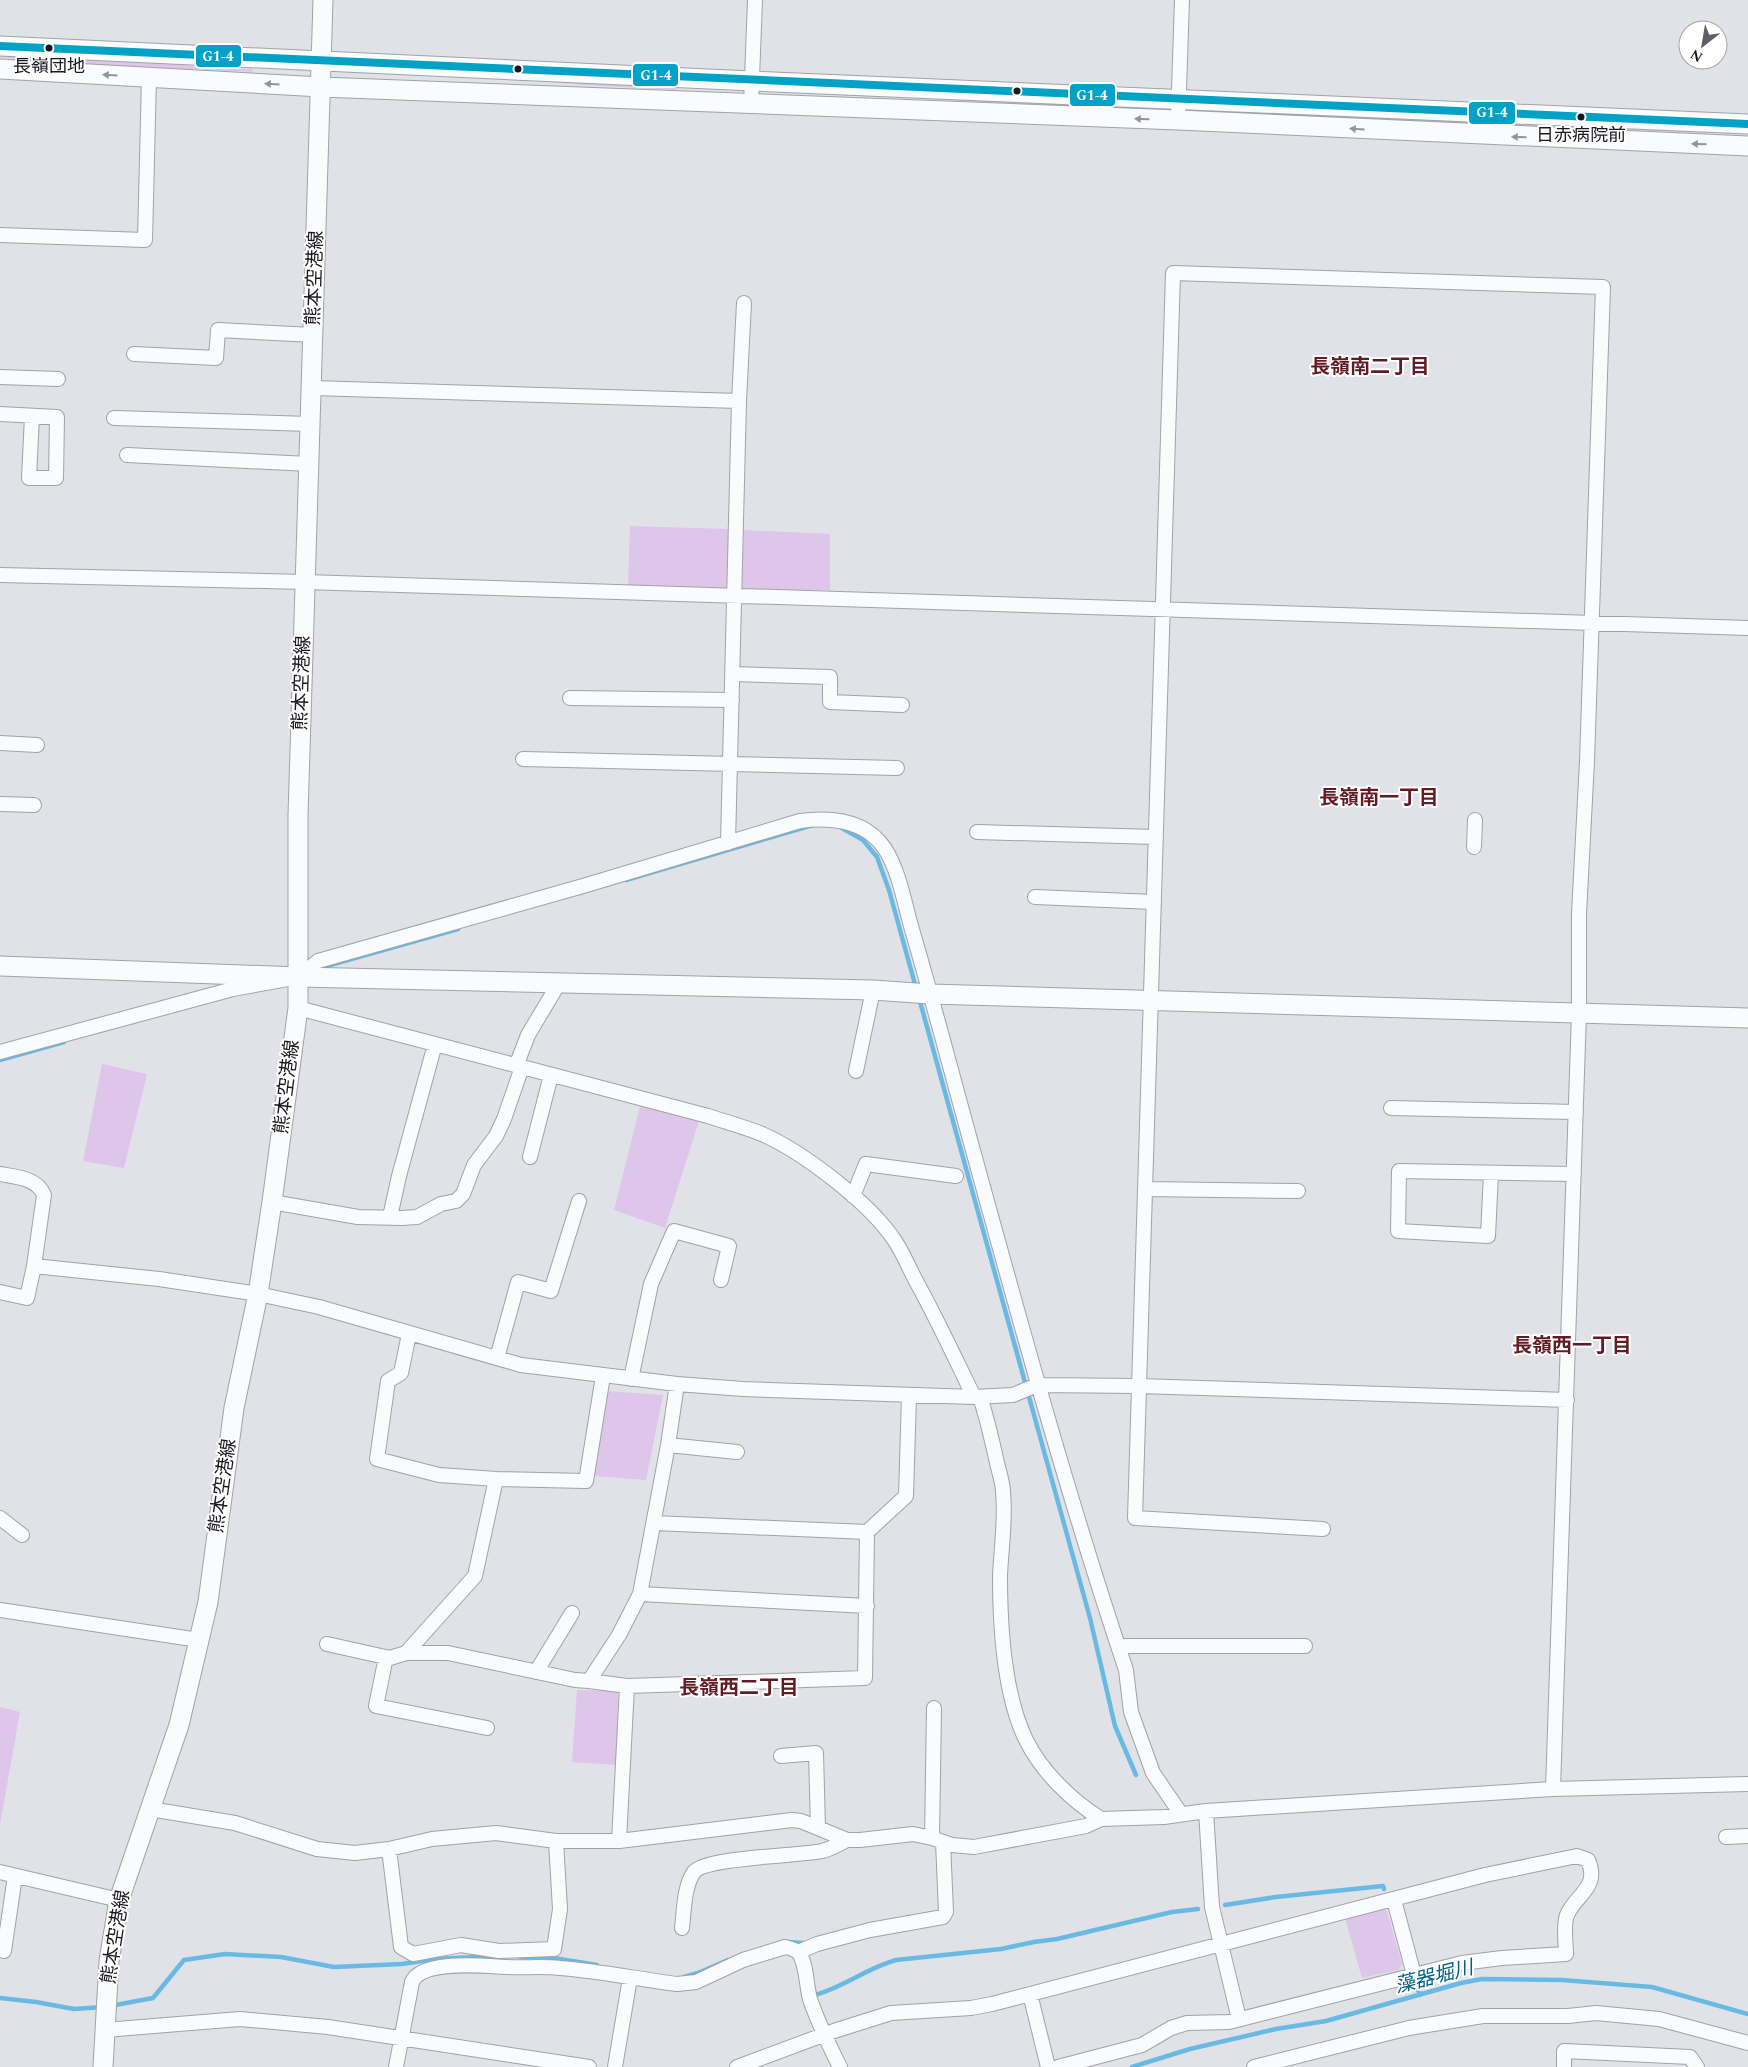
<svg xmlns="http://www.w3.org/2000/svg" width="1748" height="2067" font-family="Spectral,'Noto Sans JP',serif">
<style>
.green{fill:#ddc6ea}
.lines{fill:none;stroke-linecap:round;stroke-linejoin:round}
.stream{stroke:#68bae3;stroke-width:4.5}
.street-casing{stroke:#a1a2a6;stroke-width:16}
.secondary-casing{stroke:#a1a2a6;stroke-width:21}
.street{stroke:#fafbfc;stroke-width:14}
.secondary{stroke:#fafbfc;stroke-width:19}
.bus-1-casing{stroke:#fff;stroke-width:11}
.bus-1{stroke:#01a2c5;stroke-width:8}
.oneway{fill:#949598}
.bus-dot{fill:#18191d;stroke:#fff;stroke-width:2}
.labels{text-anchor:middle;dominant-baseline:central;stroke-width:4;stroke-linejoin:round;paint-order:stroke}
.bus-label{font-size:18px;fill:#18191d;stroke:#fff}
.street-label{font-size:19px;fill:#18191d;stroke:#fff}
.neighbourhood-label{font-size:20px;font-weight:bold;fill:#601b24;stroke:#fff}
.water-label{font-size:20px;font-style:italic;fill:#026085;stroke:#fff}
.line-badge{stroke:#fff;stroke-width:2}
.badge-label{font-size:14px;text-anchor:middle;font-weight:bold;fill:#fff}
</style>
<rect width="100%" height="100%" fill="#e1e2e8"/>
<path class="green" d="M0 54 140 60 207 68 252 69 253 72 54 63 0 57Z
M473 75 677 87 678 88 676 90 583 85Z
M823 92 1144 107 1143 109C1036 104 930 100 823 92Z
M1294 113 1705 131 1702 133 1327 117Z
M630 526 730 529 728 591 628 588Z
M744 530 830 534V590H741Z
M102 1064 147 1074 124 1168 83 1161Z
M640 1106 699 1121 665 1228 614 1210Z
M606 1391 663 1395 646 1480 594 1476Z
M577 1690 618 1691 617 1765 572 1762Z
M0 1707 20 1712 0 1825Z
M1382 1908 1387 1911 1402 1964 1398 1970 1362 1978 1345 1918Z"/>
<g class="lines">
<path class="stream" d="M840 827 863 840 877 857 889 890 916 988
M626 880 813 825
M316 969 458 929
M919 998 1090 1618 1115 1726 1136 1775
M0 1060 64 1042
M1225 1905 1276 1897 1383 1886 1384 1889
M788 1942 803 1943
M520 1957H547L597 1965
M684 1977 698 1973 728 1960
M1417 1987 1420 1995
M814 1991 815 1995C844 1987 867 1968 896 1960L1001 1949 1034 1942 1057 1939 1172 1912 1198 1909
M0 1998 36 2002 74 2009 103 2007
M110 2006 153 1998 184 1960 225 1954 281 1957 334 1967 402 1964 435 1959 495 1956
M1132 2067 1190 2049 1276 2029 1326 2021 1461 1983 1482 1979 1562 1980 1652 1987 1748 2014"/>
<defs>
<path id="street" d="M751 104 755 0
M1178 120 1182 0
M0 235 145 240 149 77
M134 354 216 358 218 330 313 335
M0 377 58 379
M312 388 739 401
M0 414 57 417 56 478H29L32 416
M114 418 310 424
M127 455 309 464
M0 575 305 582 1748 628
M733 674 830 677V702L902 705
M570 698 732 700
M0 743 37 745
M523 759 897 768
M0 804 34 805
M977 832 1156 837
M728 843 739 401 744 303
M1474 847 1475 820
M1035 897 1154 902
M298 1008 708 1116C726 1122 745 1127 762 1134 803 1152 870 1203 895 1241 903 1253 909 1268 916 1281 937 1319 955 1358 974 1397
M0 1052 233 989 299 977 318 961 583 886 800 821C831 817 866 820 885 849 899 871 904 901 911 926 927 981 942 1036 957 1092 1010 1285 1062 1479 1126 1670L1131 1712 1153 1773 1181 1814
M516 1066 528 1035 559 983
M856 1071 873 990
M1391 1108 1576 1112
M530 1157 551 1075
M1491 1173 1488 1236 1398 1231 1399 1171 1574 1174
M0 1174C17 1177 37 1178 44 1195L34 1266 27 1298 0 1292
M1145 1189 1298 1191
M853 1196 866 1164 956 1176
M272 1202 358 1217 402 1218 417 1217 441 1204 456 1201 463 1194 474 1165 496 1136 504 1119 522 1067
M390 1217 399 1176 435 1044
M34 1266 159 1279 258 1294 319 1307 521 1365 677 1384 743 1389 974 1397 1013 1395 1037 1385 1139 1386 1567 1400
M409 1334 401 1373 388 1381 377 1459 439 1475 496 1479
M497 1358 518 1282 551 1291 579 1201
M631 1379 651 1284 674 1231 729 1246 721 1280
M980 1397C987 1418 992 1440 997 1463 999 1472 1003 1483 1003 1492 1006 1520 1001 1549 1000 1576 1000 1625 1004 1695 1026 1740 1042 1772 1071 1800 1101 1819
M668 1445 737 1452
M0 1518 22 1535
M654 1523 867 1532
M1323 1529 1135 1518 1173 273 1603 287 1587 761 1579 914V1013L1553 1789
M640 1594 668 1445 677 1384
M0 1610 199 1640
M327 1644 390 1658 406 1653H448L575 1680 589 1681
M1118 1646H1305
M406 1653 475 1576 496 1479 586 1481 603 1376
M386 1657 376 1706 487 1728
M536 1672 572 1613
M627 1686 589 1681 619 1635 640 1594 867 1606
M781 1756 816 1753 818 1828
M150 1809 235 1823 317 1849 355 1853 389 1849 432 1839 496 1833 556 1841H619L792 1820 801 1821 847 1840H860L913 1834 932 1838 952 1845 974 1847 1086 1826 1101 1819 1164 1817 1206 1811 1553 1789 1748 1784
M1206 1811 1212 1907 1239 2019
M1726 1837 1748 1836
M932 1838 934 1708
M619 1841 627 1686 865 1678 867 1532 906 1496 909 1396
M389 1849 401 1947 413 1954 461 1945 499 1951 554 1949 560 1909 556 1841
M0 1872 119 1900
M1394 1900 1414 1975
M682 1928C684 1911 684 1886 694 1872 705 1857 800 1856 822 1851 831 1849 839 1844 847 1840
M4 1951 15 1876
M798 1952 817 1944 870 1930 943 1917 946 1912 943 1842
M1030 1994 1048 2067
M105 2030 240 2019 328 2027 589 2067
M396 2067 412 1982C422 1959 485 1966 506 1967 524 1968 542 1966 560 1968 599 1971 638 1979 677 1984L696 1982 743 1960 785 1947C790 1948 795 1949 799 1953 807 1965 806 1985 810 1999 818 2023 829 2045 840 2067
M615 2067 630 1978
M737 2067 834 2031 891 2013 971 2008 992 2004 1485 1875 1577 1856 1588 1860C1600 1888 1576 1894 1567 1915 1563 1925 1566 1943 1566 1954L1502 1958 1462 1963 1229 2022 1187 2023 1171 2028 1142 2045 1058 2067
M1254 2067 1409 2028 1483 2016H1568L1596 2013 1659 2019 1748 2043
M1564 2067V2051L1690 2057 1697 2067"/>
<path id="secondary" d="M0 46 752 81 1748 124
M0 69 321 87 1178 120 1748 146
M0 966 299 977 873 990 930 994 1748 1018
M103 2067 109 1961 119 1900 179 1725 208 1602 234 1408 258 1294 272 1202 298 1008V816L323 0"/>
</defs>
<use href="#street" class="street-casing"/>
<use href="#secondary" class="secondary-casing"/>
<use href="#street" class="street"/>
<use href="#secondary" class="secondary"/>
<defs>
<path id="bus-1" d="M0 46 1748 124"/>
</defs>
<use href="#bus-1" class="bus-1-casing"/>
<use href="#bus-1" class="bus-1"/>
</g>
<defs><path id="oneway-solid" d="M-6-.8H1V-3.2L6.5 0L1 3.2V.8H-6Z" transform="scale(1.25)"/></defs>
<g class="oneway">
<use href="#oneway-solid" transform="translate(110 75) rotate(-177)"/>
<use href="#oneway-solid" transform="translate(272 84) rotate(-177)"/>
<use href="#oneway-solid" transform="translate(1142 119) rotate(-178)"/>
<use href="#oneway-solid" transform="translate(1357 129) rotate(-177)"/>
<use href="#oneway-solid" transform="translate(1519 137) rotate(-178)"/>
<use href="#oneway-solid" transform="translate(1699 144) rotate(-178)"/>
</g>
<g class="bus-dot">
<circle cx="49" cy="48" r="4.5"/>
<circle cx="518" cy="69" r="4.5"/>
<circle cx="1017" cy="91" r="4.5"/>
<circle cx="1581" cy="117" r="4.5"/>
</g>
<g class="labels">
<g class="bus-label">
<text x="49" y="66">長嶺団地</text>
<text x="1581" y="135">日赤病院前</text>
</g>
<g class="street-label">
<text transform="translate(315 278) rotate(-88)">熊本空港線</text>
<text transform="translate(302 683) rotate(-88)">熊本空港線</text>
<text transform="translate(287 1087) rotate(-83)">熊本空港線</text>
<text transform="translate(223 1486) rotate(-82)">熊本空港線</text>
<text transform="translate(116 1937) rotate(-81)">熊本空港線</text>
</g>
<g class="neighbourhood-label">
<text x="1370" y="367">長嶺南二丁目</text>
<text x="1379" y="798">長嶺南一丁目</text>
<text x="1572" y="1346">長嶺西一丁目</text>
<text x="739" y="1688">長嶺西二丁目</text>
</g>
<g class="water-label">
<text transform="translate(1434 1977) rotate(-14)">藻器堀川</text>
</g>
</g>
<g class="line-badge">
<rect x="195" y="44" width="47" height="24" rx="5" fill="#01a2c5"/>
<rect x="632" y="63" width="47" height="24" rx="5" fill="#01a2c5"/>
<rect x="1069" y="83" width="47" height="24" rx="5" fill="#01a2c5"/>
<rect x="1468" y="101" width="48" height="24" rx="5" fill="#01a2c5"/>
</g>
<g class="badge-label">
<text x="218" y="61">G1-4</text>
<text x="656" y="80">G1-4</text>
<text x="1092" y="100">G1-4</text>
<text x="1492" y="117">G1-4</text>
</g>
<g transform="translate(1703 45) rotate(211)"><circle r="24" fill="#ffffff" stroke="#a3a3a5"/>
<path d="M0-4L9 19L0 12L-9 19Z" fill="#5e5f64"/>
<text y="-8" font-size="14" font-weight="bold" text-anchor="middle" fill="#18191d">N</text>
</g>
</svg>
